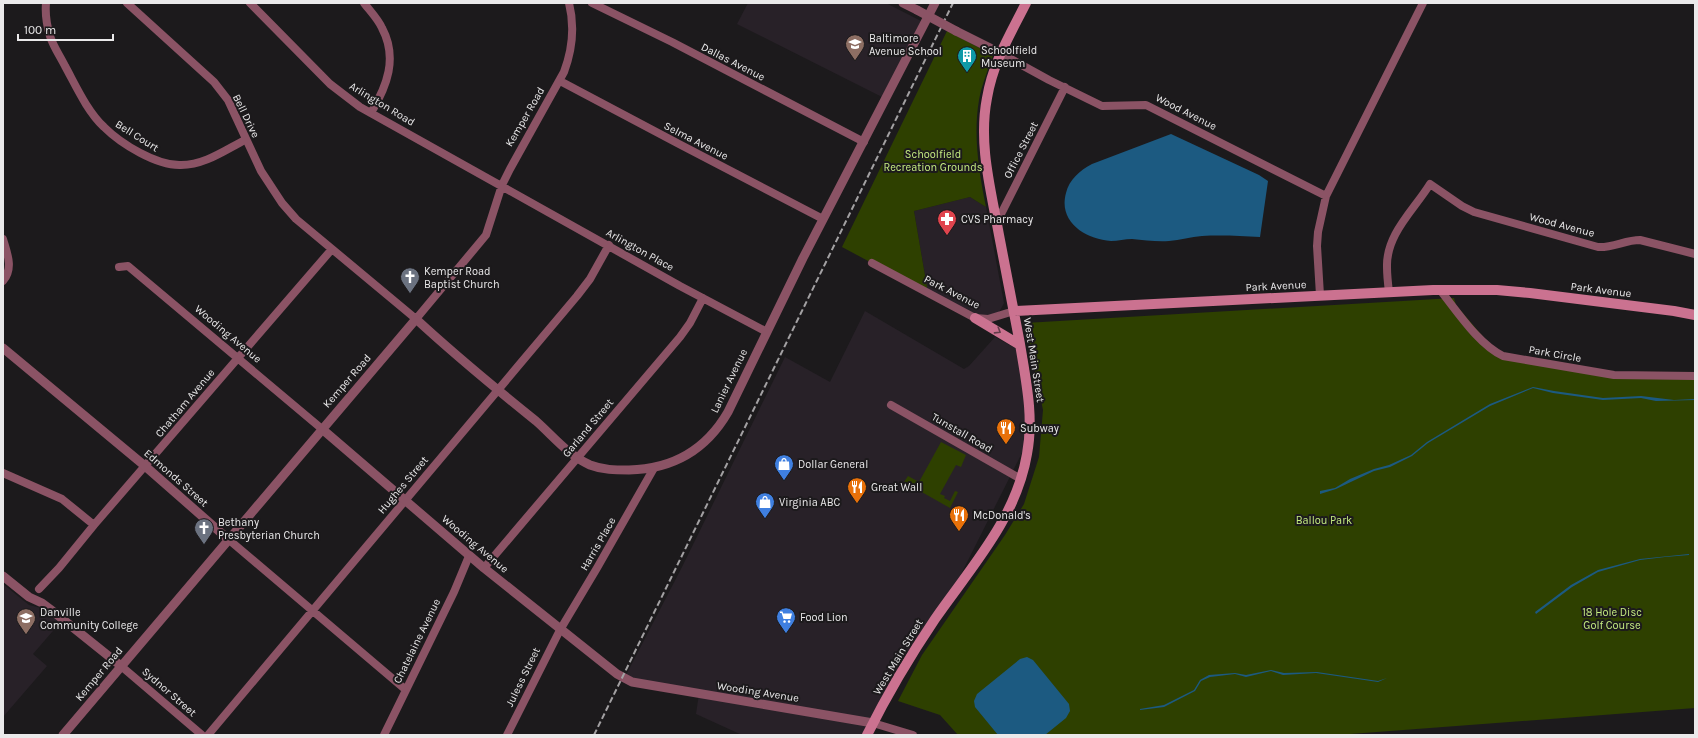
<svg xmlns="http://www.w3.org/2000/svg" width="1698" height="738" font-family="Karla,sans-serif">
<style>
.built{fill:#282128}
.green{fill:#2e4000}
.water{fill:#1c5a81}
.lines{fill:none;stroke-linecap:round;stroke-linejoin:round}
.minor{stroke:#8b5365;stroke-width:8}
.tertiary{stroke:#8b5365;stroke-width:9}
.secondary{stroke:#cb7290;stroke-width:10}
.rail{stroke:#a3a1a3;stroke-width:2;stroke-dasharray:6 3;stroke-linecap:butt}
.tertiary-bridge{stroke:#8b5365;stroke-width:9}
.oneway{stroke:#623d4a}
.labels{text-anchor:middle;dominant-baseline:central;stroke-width:4;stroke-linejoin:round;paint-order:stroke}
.poi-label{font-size:11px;fill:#eae9ea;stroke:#1c1a1c;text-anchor:start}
.street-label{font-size:11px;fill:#eae9ea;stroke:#1c1a1c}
.park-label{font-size:11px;fill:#c6ed82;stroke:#1c1a1c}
</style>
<rect width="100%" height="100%" fill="#1c1a1c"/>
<path class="built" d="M748 3H886L921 21 882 97 737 24Z
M970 197 986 207 1004 303 997 316 983 319 928 293 914 211Z
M865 311 964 369 969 366 995 337 1021 351 1030 437 946 604 867 735H742L696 714 699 694 624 679 683 565 785 357 830 382Z
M3 584 29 605 41 608 53 609 65 617 33 654 47 666 3 717Z"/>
<path class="green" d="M947 31 993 55C988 70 982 84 979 100 973 136 979 172 986 207L970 197 914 211 928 293 842 247Z
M1454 298 1456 305 1491 346 1499 351 1515 356 1613 372H1695V708L1337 735H958L940 715 898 701 922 655 1005 535 1024 504 1039 457 1043 410 1025 323Z
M941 442 966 455 961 467 956 465 940 494 945 496 944 498 950 501 955 491 958 492 950 508 904 482 908 476 919 482Z"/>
<path class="water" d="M1171 134 1259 175 1268 181 1260 237C1241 236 1221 235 1202 236 1191 237 1180 240 1169 241 1157 242 1144 240 1132 239 1125 239 1118 241 1111 241 1085 239 1058 222 1066 193 1069 180 1080 170 1092 164Z
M1533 387 1554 391 1603 398 1641 396 1674 400 1695 399V400L1656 401 1641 398 1603 400 1553 393 1533 388 1490 406 1428 443 1412 456 1390 467 1374 471 1336 489 1320 494V491L1335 488 1350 479 1374 469 1389 465 1411 455 1427 442 1490 404Z
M1689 554V555L1665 557 1640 560 1598 572 1572 587 1536 614 1535 612 1571 585 1598 570 1640 559Z
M1027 657 1033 660 1069 704 1070 711 1066 718 1045 735H998L975 707 974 701 977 694 1020 659Z
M1271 670 1284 673 1317 672 1378 681 1387 678 1378 682 1316 673 1283 675 1271 671 1246 677 1235 674 1210 677 1201 681 1195 691 1164 707 1140 710V709L1164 705 1194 690 1200 680 1209 675 1235 673 1246 675Z"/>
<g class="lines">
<path class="minor" d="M46 3C45 14 47 26 50 36 53 46 60 56 65 66 76 86 87 111 104 127 121 144 157 166 181 165 205 165 225 150 245 140
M127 3 214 82 228 100 261 171 282 203 296 219 416 319 486 235 502 185 510 169 564 72C573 48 575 27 569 3
M250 3 330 84 360 107 680 286 767 332
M364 3C370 11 378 19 382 28 398 58 387 86 371 113
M592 3 672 42 864 142
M1000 53 1049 80 1102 106 1146 105 1326 196
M560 81 679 144 823 219
M997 222 1065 87
M3 239C7 253 14 268 3 281
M872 263 975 318 988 319 1014 311
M119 267 128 266 322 429
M1440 290C1457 311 1478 344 1503 356L1614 375 1695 376
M1389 292C1388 284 1387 275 1387 267 1386 234 1414 210 1430 184L1462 206 1474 212 1598 247C1613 248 1625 240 1640 240L1695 254
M1320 295 1317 246 1318 232 1326 196 1423 3
M891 405 1021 479
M3 473 62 499 94 525
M228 539 406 690
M484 568 680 337 690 323 703 298
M39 589 59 568 94 525 332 249
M121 666 202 735
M873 723 913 735
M208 735 577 296 590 279 609 245
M384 735 454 592 469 556
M507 735 560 630 597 568 654 468"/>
<path class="tertiary" d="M903 3 917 10
M956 31 1000 53
M3 348 145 466 228 539
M322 429 484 568 617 674 632 682 873 723
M3 576 29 597 42 603 50 609 121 666
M63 735 416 319C455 355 495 388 536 421 553 436 569 456 590 465 603 470 615 470 629 470 673 469 706 450 728 412L803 258 935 3"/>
<path class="secondary" d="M1014 311 1433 290H1497L1530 293 1674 311 1695 315
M975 318 1020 345
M867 735C887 695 910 656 935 619 971 567 1016 519 1027 454 1034 417 1026 381 1020 344 1013 308 1006 271 999 235 991 190 978 144 987 98 993 62 1010 35 1026 3"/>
<path class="rail" d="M594 735 953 3"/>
<path class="tertiary-bridge" d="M917 10 956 31"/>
</g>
<defs><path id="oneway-chevron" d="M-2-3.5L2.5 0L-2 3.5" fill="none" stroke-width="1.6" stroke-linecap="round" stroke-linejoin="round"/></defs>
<use class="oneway" href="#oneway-chevron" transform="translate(998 331) rotate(32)"/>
<defs>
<symbol id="school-pin" viewBox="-11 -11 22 30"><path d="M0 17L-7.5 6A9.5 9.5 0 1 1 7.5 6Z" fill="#8d6e63" stroke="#1c1a1c"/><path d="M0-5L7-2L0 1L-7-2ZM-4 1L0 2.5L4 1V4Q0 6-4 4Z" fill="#fff"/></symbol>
<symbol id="building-pin" viewBox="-11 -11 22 30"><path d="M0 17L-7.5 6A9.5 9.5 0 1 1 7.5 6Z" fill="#0f9aa8" stroke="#1c1a1c"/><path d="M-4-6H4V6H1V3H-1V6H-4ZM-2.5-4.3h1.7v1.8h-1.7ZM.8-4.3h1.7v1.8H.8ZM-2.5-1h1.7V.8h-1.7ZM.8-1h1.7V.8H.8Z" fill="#fff"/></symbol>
<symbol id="pharmacy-pin" viewBox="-11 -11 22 30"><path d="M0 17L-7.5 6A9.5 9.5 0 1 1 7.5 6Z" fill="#e0444e" stroke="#1c1a1c"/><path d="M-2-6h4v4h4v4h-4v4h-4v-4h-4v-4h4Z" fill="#fff"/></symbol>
<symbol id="church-pin" viewBox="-11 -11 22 30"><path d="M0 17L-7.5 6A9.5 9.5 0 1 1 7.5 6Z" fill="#6b7280" stroke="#1c1a1c"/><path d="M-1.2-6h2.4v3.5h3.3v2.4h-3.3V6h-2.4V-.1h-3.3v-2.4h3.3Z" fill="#fff"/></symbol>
<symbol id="restaurant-pin" viewBox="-11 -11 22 30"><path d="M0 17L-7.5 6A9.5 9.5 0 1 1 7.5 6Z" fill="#e8710a" stroke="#1c1a1c"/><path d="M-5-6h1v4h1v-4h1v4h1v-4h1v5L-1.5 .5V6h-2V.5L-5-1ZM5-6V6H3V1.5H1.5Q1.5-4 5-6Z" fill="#fff"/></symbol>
<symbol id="shop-pin" viewBox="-11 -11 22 30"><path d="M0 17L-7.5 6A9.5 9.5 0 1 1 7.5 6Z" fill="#3f7fe0" stroke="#1c1a1c"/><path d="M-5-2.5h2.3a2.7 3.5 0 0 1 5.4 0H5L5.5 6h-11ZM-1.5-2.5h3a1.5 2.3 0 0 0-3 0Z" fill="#fff"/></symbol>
<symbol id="supermarket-pin" viewBox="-11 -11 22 30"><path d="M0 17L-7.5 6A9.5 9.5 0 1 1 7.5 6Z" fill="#3f7fe0" stroke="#1c1a1c"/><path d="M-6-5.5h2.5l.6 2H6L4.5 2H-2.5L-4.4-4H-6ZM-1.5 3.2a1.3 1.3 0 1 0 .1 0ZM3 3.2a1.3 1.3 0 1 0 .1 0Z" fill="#fff"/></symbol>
<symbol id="university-pin" viewBox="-11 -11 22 30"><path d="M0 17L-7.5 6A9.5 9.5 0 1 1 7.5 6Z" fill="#8d6e63" stroke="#1c1a1c"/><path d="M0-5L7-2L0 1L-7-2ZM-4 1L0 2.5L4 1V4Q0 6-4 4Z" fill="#fff"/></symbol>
</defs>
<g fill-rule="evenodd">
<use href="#school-pin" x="844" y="33" width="22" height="30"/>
<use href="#building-pin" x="956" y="45" width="22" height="30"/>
<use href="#pharmacy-pin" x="936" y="208" width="22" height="30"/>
<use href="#church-pin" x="399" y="266" width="22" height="30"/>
<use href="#restaurant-pin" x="995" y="417" width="22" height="30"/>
<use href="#shop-pin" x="773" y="453" width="22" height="30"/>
<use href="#restaurant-pin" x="846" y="476" width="22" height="30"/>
<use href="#shop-pin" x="754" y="491" width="22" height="30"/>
<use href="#restaurant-pin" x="948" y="504" width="22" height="30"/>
<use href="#church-pin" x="193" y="517" width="22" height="30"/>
<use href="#supermarket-pin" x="775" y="606" width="22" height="30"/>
<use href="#university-pin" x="15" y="607" width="22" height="30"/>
</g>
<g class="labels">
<g class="poi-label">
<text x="869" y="38">Baltimore<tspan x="869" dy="13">Avenue School</tspan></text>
<text x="981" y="50">Schoolfield<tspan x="981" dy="13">Museum</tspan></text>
<text x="961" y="219">CVS Pharmacy</text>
<text x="424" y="271">Kemper Road<tspan x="424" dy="13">Baptist Church</tspan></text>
<text x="1020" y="428">Subway</text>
<text x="798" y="464">Dollar General</text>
<text x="871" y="487">Great Wall</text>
<text x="779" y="502">Virginia ABC</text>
<text x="973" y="515">McDonald's</text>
<text x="218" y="522">Bethany<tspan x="218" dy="13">Presbyterian Church</tspan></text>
<text x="40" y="612">Danville<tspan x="40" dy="13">Community College</tspan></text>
<text x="800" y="617">Food Lion</text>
</g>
<g class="street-label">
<text transform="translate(733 62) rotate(27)">Dallas Avenue</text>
<text transform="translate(382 104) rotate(31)">Arlington Road</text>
<text transform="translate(1186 112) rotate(27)">Wood Avenue</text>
<text transform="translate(246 116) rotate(64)">Bell Drive</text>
<text transform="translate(525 117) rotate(-60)">Kemper Road</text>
<text transform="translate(137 136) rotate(32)">Bell Court</text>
<text transform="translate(696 141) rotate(27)">Selma Avenue</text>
<text transform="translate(1021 150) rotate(-63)">Office Street</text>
<text transform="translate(1562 225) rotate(15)">Wood Avenue</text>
<text transform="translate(640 250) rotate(29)">Arlington Place</text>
<text transform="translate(1276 286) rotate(-3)">Park Avenue</text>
<text transform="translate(1601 290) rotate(7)">Park Avenue</text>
<text transform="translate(952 292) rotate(27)">Park Avenue</text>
<text transform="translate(228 334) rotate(40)">Wooding Avenue</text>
<text transform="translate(1555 354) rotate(10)">Park Circle</text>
<text transform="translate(1034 360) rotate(81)">West Main Street</text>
<text transform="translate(347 381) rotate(-49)">Kemper Road</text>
<text transform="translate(729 381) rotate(-64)">Lanier Avenue</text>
<text transform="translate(185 403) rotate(-50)">Chatham Avenue</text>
<text transform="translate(588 428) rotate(-50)">Garland Street</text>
<text transform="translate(962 433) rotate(30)">Tunstall Road</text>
<text transform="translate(176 478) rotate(41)">Edmonds Street</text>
<text transform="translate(403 485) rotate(-50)">Hughes Street</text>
<text transform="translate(475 544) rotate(40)">Wooding Avenue</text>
<text transform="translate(598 544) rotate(-60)">Harris Place</text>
<text transform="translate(417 641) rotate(-64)">Chatelaine Avenue</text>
<text transform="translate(898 657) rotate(-59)">West Main Street</text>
<text transform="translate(99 674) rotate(-50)">Kemper Road</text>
<text transform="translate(523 677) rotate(-64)">Juless Street</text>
<text transform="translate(169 692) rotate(41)">Sydnor Street</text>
<text transform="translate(758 692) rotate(9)">Wooding Avenue</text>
</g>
<g class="park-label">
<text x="933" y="154">Schoolfield<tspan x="933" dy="13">Recreation Grounds</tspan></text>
<text x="1324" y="520">Ballou Park</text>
<text x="1612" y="612">18 Hole Disc<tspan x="1612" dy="13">Golf Course</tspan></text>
</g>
</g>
<rect width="1698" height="738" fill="none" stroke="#eae9ea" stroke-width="8"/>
<path d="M18 34v6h95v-6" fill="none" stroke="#eae9ea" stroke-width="2"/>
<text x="24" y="34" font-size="12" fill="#eae9ea" stroke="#1c1a1c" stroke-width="3" paint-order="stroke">100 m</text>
</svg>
